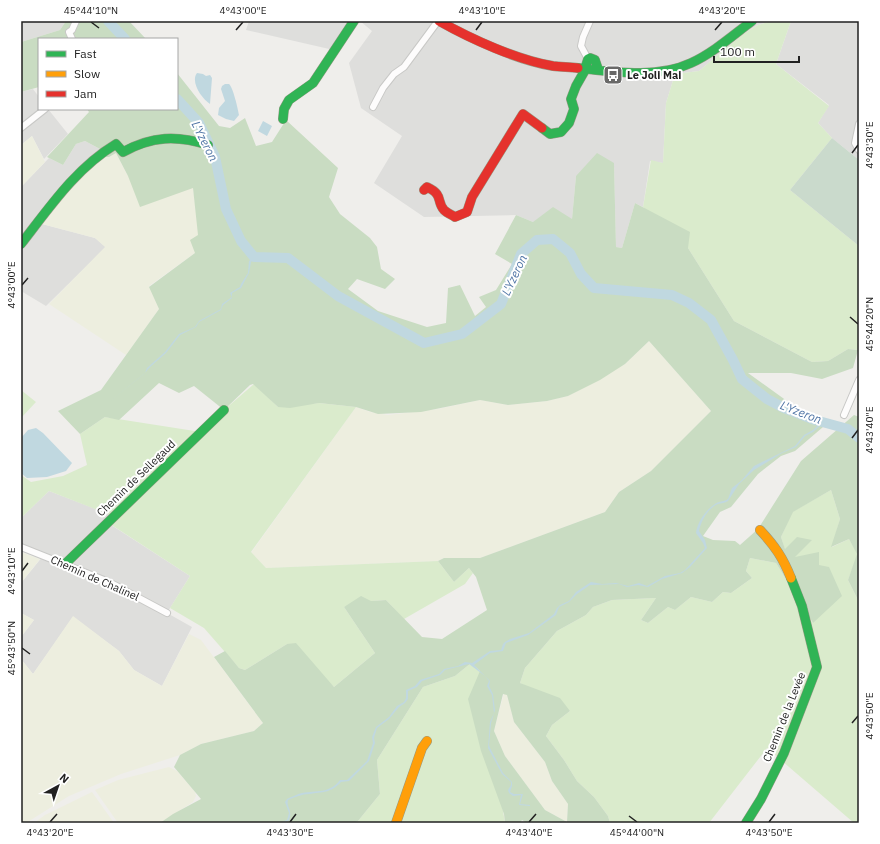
<svg xmlns="http://www.w3.org/2000/svg" width="880" height="844" font-family="'IBM Plex Sans',sans-serif">
<style>
.residential{fill:#dededc}
.farmland{fill:#edeedf}
.grass{fill:#daebcc}
.forest{fill:#c9dcc2;fill-rule:evenodd}
.cemetery{fill:#cadacc}
.water{fill:#c0d8e0}
.lines{fill:none;stroke-linecap:round;stroke-linejoin:round}
.river{stroke:#c0d8e0;stroke-width:10}
.street-casing{stroke:#c8c8c6;stroke-width:8}
.fast-casing{stroke:#959983;stroke-width:10}
.slow-casing{stroke:#959983;stroke-width:10}
.jam-casing{stroke:#959983;stroke-width:10}
.street{stroke:#fdfcfc;stroke-width:6}
.fast{stroke:#30b455;stroke-width:9}
.slow{stroke:#ff9f0a;stroke-width:9}
.jam{stroke:#e5322d;stroke-width:9}
.ticks{fill:none;stroke:#212121;stroke-width:1.5}
.labels{text-anchor:middle;dominant-baseline:central;stroke-width:4;stroke-linejoin:round;paint-order:stroke}
.poi-label{font-size:11px;font-weight:bold;fill:#212121;stroke:#fff;text-anchor:start}
.street-label{font-size:11px;fill:#212121;stroke:#fff}
.water-label{font-size:12px;font-style:italic;fill:#4f74a5;stroke:#fff}
.neatline{fill:none;stroke:#212121;stroke-width:1.5}
.ticks-label{font-size:10px;text-anchor:middle;fill:#212121}
</style>
<rect width="100%" height="100%" fill="#efeeeb"/>
<path class="residential" d="M21 21H66L60 30 21 42Z
M249 21H358L338 51 246 30Z
M360 21H772L758 25 743 34 699 71 675 74 666 103 663 163 650 161 643 207 635 203 622 248 616 247 614 164 576 176 572 219 533 222 516 215 424 217 374 183 402 136 361 108 349 63 372 31Z
M791 21H859V160L832 138 818 123 829 105 776 64Z
M33 89 39 97V109H48L68 134 44 159 32 136 21 145V92Z
M85 141 100 149 102 157 42 224 95 238 106 247 46 306 21 291V187L49 158 63 165 76 144Z
M49 491 114 516 108 523 190 576 167 613 192 627 162 686 134 670 119 651 73 617 33 674 21 659V637L34 620 21 613V583L43 556 21 547V518Z"/>
<path class="farmland" d="M32 136 45 162 21 187V145Z
M116 153 128 176 193 188 199 236 195 253 149 286 159 309 126 355 49 304 105 247 95 238 42 224 76 179 102 157H109Z
M649 341 711 411 651 471 619 492 605 512 480 558H444L438 561 266 568 251 553 356 407 370 412 388 415 438 409 480 400 508 405 547 401 568 396 625 364Z
M21 552 40 559 21 583Z
M21 613 34 620 21 637Z
M73 616 119 651 134 670 162 686 189 634 201 640 263 723 254 731 201 744 180 755 121 774 69 796 26 823H21V659L33 674Z
M504 693 507 695 514 722 545 762 552 781 568 804 567 822 545 810 505 756 494 731Z
M169 767 177 771 195 792 196 796 193 802 160 823H118L95 790 118 780Z
M92 792 114 823H34L45 815Z"/>
<path class="grass" d="M772 21H791L776 64 829 106 818 123 832 138 790 190 859 246V350L848 349 828 361 812 362 734 321 688 248 643 207 651 160 663 163 666 103 675 74 699 71 743 34 758 25Z
M254 384 278 407 319 403 356 407 251 552 266 568 438 561 454 582 469 568 473 573 465 584 404 619 386 600 371 601 344 607 375 653 334 687 287 644 245 670 239 668 204 628 170 608 190 576 107 522 113 516 49 491 21 518V475L31 482 63 476 87 465 80 434 105 417 201 432 224 410Z
M21 390 36 402 21 418Z
M831 490 840 519 832 547 849 539 858 554 848 580 859 602V823H854L767 748 709 823H610L608 816 594 797 577 781 564 760 546 736 552 725 570 711 520 683 525 668 557 631 586 615 593 607 612 600 656 598 641 620 648 623 668 607 675 610 691 597 712 602 723 592 731 593 752 578 746 571 750 558 776 563 813 623 819 565 794 557 811 540 785 550 781 537 792 512Z
M471 663 480 671 505 823H353L358 821 380 794 377 760 423 687 455 676Z"/>
<path class="forest" d="M66 21H129L146 39H39V87L21 92V42L60 30Z
M177 73 219 126 230 128 245 118 256 146 272 142 286 120 338 168 329 197 340 214 370 238 377 247 381 269 395 279 385 289 357 279 348 289 378 311 427 327 446 323 448 288 460 285 475 316 486 307 479 297 496 290 512 264 495 254 516 215 533 222 553 207 572 219 576 176 597 153 614 163 616 247 622 248 635 203 690 232 688 248 734 321 812 362 828 361 848 349 858 350 853 368 822 379 791 373H748L823 427 795 451 781 456 758 474 731 507 720 512 703 536 713 540 735 541 740 545 758 529 801 461 854 415 859 417V602L848 580 857 554 849 539 831 547 840 519 831 490 793 512 781 537 785 549 797 537 812 540 795 557 819 552V565L829 567 842 596 813 623 776 563 750 558 746 571 752 578 731 593 723 592 712 602 691 597 675 610 668 607 648 623 641 620 656 598 612 600 593 607 586 615 557 631 525 668 520 683 560 698 570 711 552 725 546 736 564 760 577 781 594 797 608 816 610 823H527L522 820 520 823H505L504 814 481 751 468 699 480 671 471 663 455 676 423 687 377 760 380 794 358 821 353 823H160L173 814 201 799 174 767 180 755 201 744 254 731 263 723 214 657 225 651 239 668 245 670 287 644 296 643 334 687 375 653 344 607 361 596 371 601 386 600 422 637 442 639 487 610 476 577 469 568 454 582 438 561 444 558H480L605 512 619 492 651 471 711 411 649 341 625 364 600 380 568 396 547 401 508 405 480 400 421 412 378 414 356 407 319 403 290 408 278 407 253 384 250 385 224 410 194 386 179 393 159 383 119 420 105 417 80 434 58 411 101 390 159 309 149 287 195 253 190 240 198 235 193 188 140 207 128 176 116 153 109 157H102L100 149 85 141 76 144 63 165 47 157 89 112 87 109H177ZM503 694 507 695 514 722 545 762 552 781 568 804 567 822 545 810 505 756 494 731Z"/>
<path class="cemetery" d="M832 138 859 160V246L790 190Z"/>
<path class="water" d="M197 73 203 74 206 76 210 75 212 78 210 104C202 99 190 82 197 73Z
M225 84H229C233 87 238 109 239 115L234 121 226 119 218 115 219 108 225 101 221 89 222 86Z
M263 121 272 126 267 136 258 131Z
M255 257 251 262 249 273 241 288 232 293V298L223 305 221 310 199 322 196 327 180 335 166 353 150 367 144 374 109 402 145 373 147 368 165 352 179 334 195 327 199 321 221 309 222 304 232 297 230 293 240 287 241 284 248 273 249 261Z
M822 422H824L813 432 805 436 796 447 782 453 754 470 739 484 728 501C725 503 721 503 718 504 708 508 701 521 699 531L705 540 707 548 690 567 682 573 662 579 648 587 638 585 627 587 619 584 590 585 577 594 569 602 559 607 556 615 528 635 506 643 503 651 490 653 474 665 490 681 489 686 493 694 495 710 491 723 489 745 490 748 503 773 512 782V786L510 792 514 794H523L520 804 530 805V806L519 805 521 795 513 796 509 793 508 790 511 785V782L502 774 488 748 490 722 494 713 492 695 487 686 489 681 485 676 469 664 445 670 440 675 422 681 417 687 408 691V699L405 703 399 707 389 719 377 728 374 738 375 743 369 761 349 781 341 782C331 793 323 792 309 794 302 794 295 797 288 800 286 808 293 809 289 820L284 823H279L287 820 289 813 285 802 287 799C292 797 297 794 302 793 317 790 329 794 340 780H347L367 761 373 743 372 737 376 727 389 717 397 706 404 702 406 698V690L415 686 420 680 439 674 444 669 458 666 465 662 472 663 490 651 501 650 503 644 505 642 510 639 529 633 554 614 557 608 560 605 569 601 576 592 591 582 602 584 616 583 628 586 639 583 647 586 665 576 680 573 685 570 705 548 703 543 696 533C697 522 708 506 719 502 722 501 725 501 728 499L732 488 741 481 754 466 795 446 804 435 813 430Z
M36 428 43 433 72 463 66 471 47 477 27 478 21 473V438L28 430Z"/>
<g class="lines">
<path class="river" d="M108 21 125 39
M177 99 199 123 215 157 226 209 241 241 254 257 288 258 338 296 424 343 462 334 501 304 521 254 537 240 553 239 570 253 581 274 594 288 672 295 689 303 711 320 733 360 742 379 767 399 784 408 815 420 848 429 859 438"/>
<defs>
<path id="street" d="M72 39 69 32 72 30 76 21
M588 59 581 46 583 37 590 21
M373 107 383 88 394 74 404 67 438 21
M859 124 855 143 859 150
M21 128 45 109
M844 415 859 380
M21 547 109 582 167 613"/>
<path id="fast" d="M578 68C614 72 657 79 691 63 713 53 732 36 752 21
M283 119 284 109 289 100 313 83 354 21
M542 128 550 134 561 132 569 123 574 109 571 99 576 86 584 72 588 59 590 58 595 60 598 69
M21 244C49 208 76 168 116 144L123 152C152 136 177 135 208 145
M65 564 224 410
M746 823 761 799 784 753 817 667 802 606 791 578"/>
<path id="slow" d="M760 530C775 546 783 558 791 578
M396 823 422 748 427 741"/>
<path id="jam" d="M439 21C471 39 517 60 553 66 561 67 569 67 578 68
M424 190 427 187C444 195 436 201 444 210 447 213 452 215 455 217L467 212 472 197 523 114 542 128"/>
</defs>
<use href="#street" class="street-casing"/>
<use href="#fast" class="fast-casing"/>
<use href="#slow" class="slow-casing"/>
<use href="#jam" class="jam-casing"/>
<use href="#street" class="street"/>
<use href="#fast" class="fast"/>
<use href="#slow" class="slow"/>
<use href="#jam" class="jam"/>
</g>
<path class="ticks" d="M91 22 99 28M236 30 243 22M476 30 482 22M715 30 722 22M852 153 858 145M22 285 28 278M850 317 858 324M852 438 858 430M22 571 28 563M22 648 30 654M852 723 858 716M629 816 637 822M50 822 57 814M290 822 296 814M529 822 536 814M769 822 775 814"/>
<defs>
<symbol id="bus-square" viewBox="-11 -11 22 22"><rect x="-9" y="-9" width="18" height="18" rx="4" fill="#696968" stroke="#fff"/><path d="M-5-6H5V4H4V6H2V4H-2V6H-4V4H-5ZM-3.5-4V0h7V-4ZM-3.5 1.2v1.5H-2V1.2ZM2 1.2v1.5H3.5V1.2Z" fill="#fff"/></symbol>
</defs>
<g fill-rule="evenodd">
<use href="#bus-square" x="602" y="64" width="22" height="22"/>
</g>
<g class="labels">
<g class="poi-label">
<text x="627" y="75">Le Joli Mai</text>
</g>
<g class="street-label">
<text transform="translate(136 478) rotate(-44)">Chemin de Sellegaud</text>
<text transform="translate(95 578) rotate(24)">Chemin de Chalinel</text>
<text transform="translate(784 717) rotate(-68)">Chemin de la Levée</text>
</g>
<g class="water-label">
<text transform="translate(205 141) rotate(63)">L'Yzeron</text>
<text transform="translate(514 275) rotate(-65)">L'Yzeron</text>
<text transform="translate(801 412) rotate(21)">L'Yzeron</text>
</g>
</g>
<rect width="880" height="844" fill="none" stroke="#ffffff" stroke-width="44"/>
<rect x="38" y="38" width="140" height="72" fill="#ffffff" stroke="#a6a6a6"/>
<rect x="46" y="51" width="20" height="6" fill="#30b455" stroke="#a6a6a6"/>
<text x="74" y="58" font-size="12" fill="#212121">Fast</text>
<rect x="46" y="71" width="20" height="6" fill="#ff9f0a" stroke="#a6a6a6"/>
<text x="74" y="78" font-size="12" fill="#212121">Slow</text>
<rect x="46" y="91" width="20" height="6" fill="#e5322d" stroke="#a6a6a6"/>
<text x="74" y="98" font-size="12" fill="#212121">Jam</text>
<g transform="translate(58 786) rotate(40)" stroke="#ffffff" stroke-width="3" paint-order="stroke">
<path d="M0-3L7 15L0 10L-7 15Z" fill="#212121"/>
<text y="-6" font-size="11" font-weight="bold" text-anchor="middle" fill="#212121">N</text>
</g>
<path d="M714 56v6h85v-6" fill="none" stroke="#212121" stroke-width="2"/>
<text x="720" y="56" font-size="12" fill="#212121" stroke="#ffffff" stroke-width="3" paint-order="stroke">100 m</text>
<rect x="22" y="22" width="836" height="800" class="neatline"/>
<g class="ticks-label">
<text x="91" y="14">45°44'10"N</text>
<text x="243" y="14">4°43'00"E</text>
<text x="482" y="14">4°43'10"E</text>
<text x="722" y="14">4°43'20"E</text>
<text transform="translate(869 145) rotate(-90)" y="4">4°43'30"E</text>
<text transform="translate(11 285) rotate(-90)" y="4">4°43'00"E</text>
<text transform="translate(869 324) rotate(-90)" y="4">45°44'20"N</text>
<text transform="translate(869 430) rotate(-90)" y="4">4°43'40"E</text>
<text transform="translate(11 571) rotate(-90)" y="4">4°43'10"E</text>
<text transform="translate(11 648) rotate(-90)" y="4">45°43'50"N</text>
<text transform="translate(869 716) rotate(-90)" y="4">4°43'50"E</text>
<text x="50" y="836">4°43'20"E</text>
<text x="290" y="836">4°43'30"E</text>
<text x="529" y="836">4°43'40"E</text>
<text x="637" y="836">45°44'00"N</text>
<text x="769" y="836">4°43'50"E</text>
</g>
</svg>
